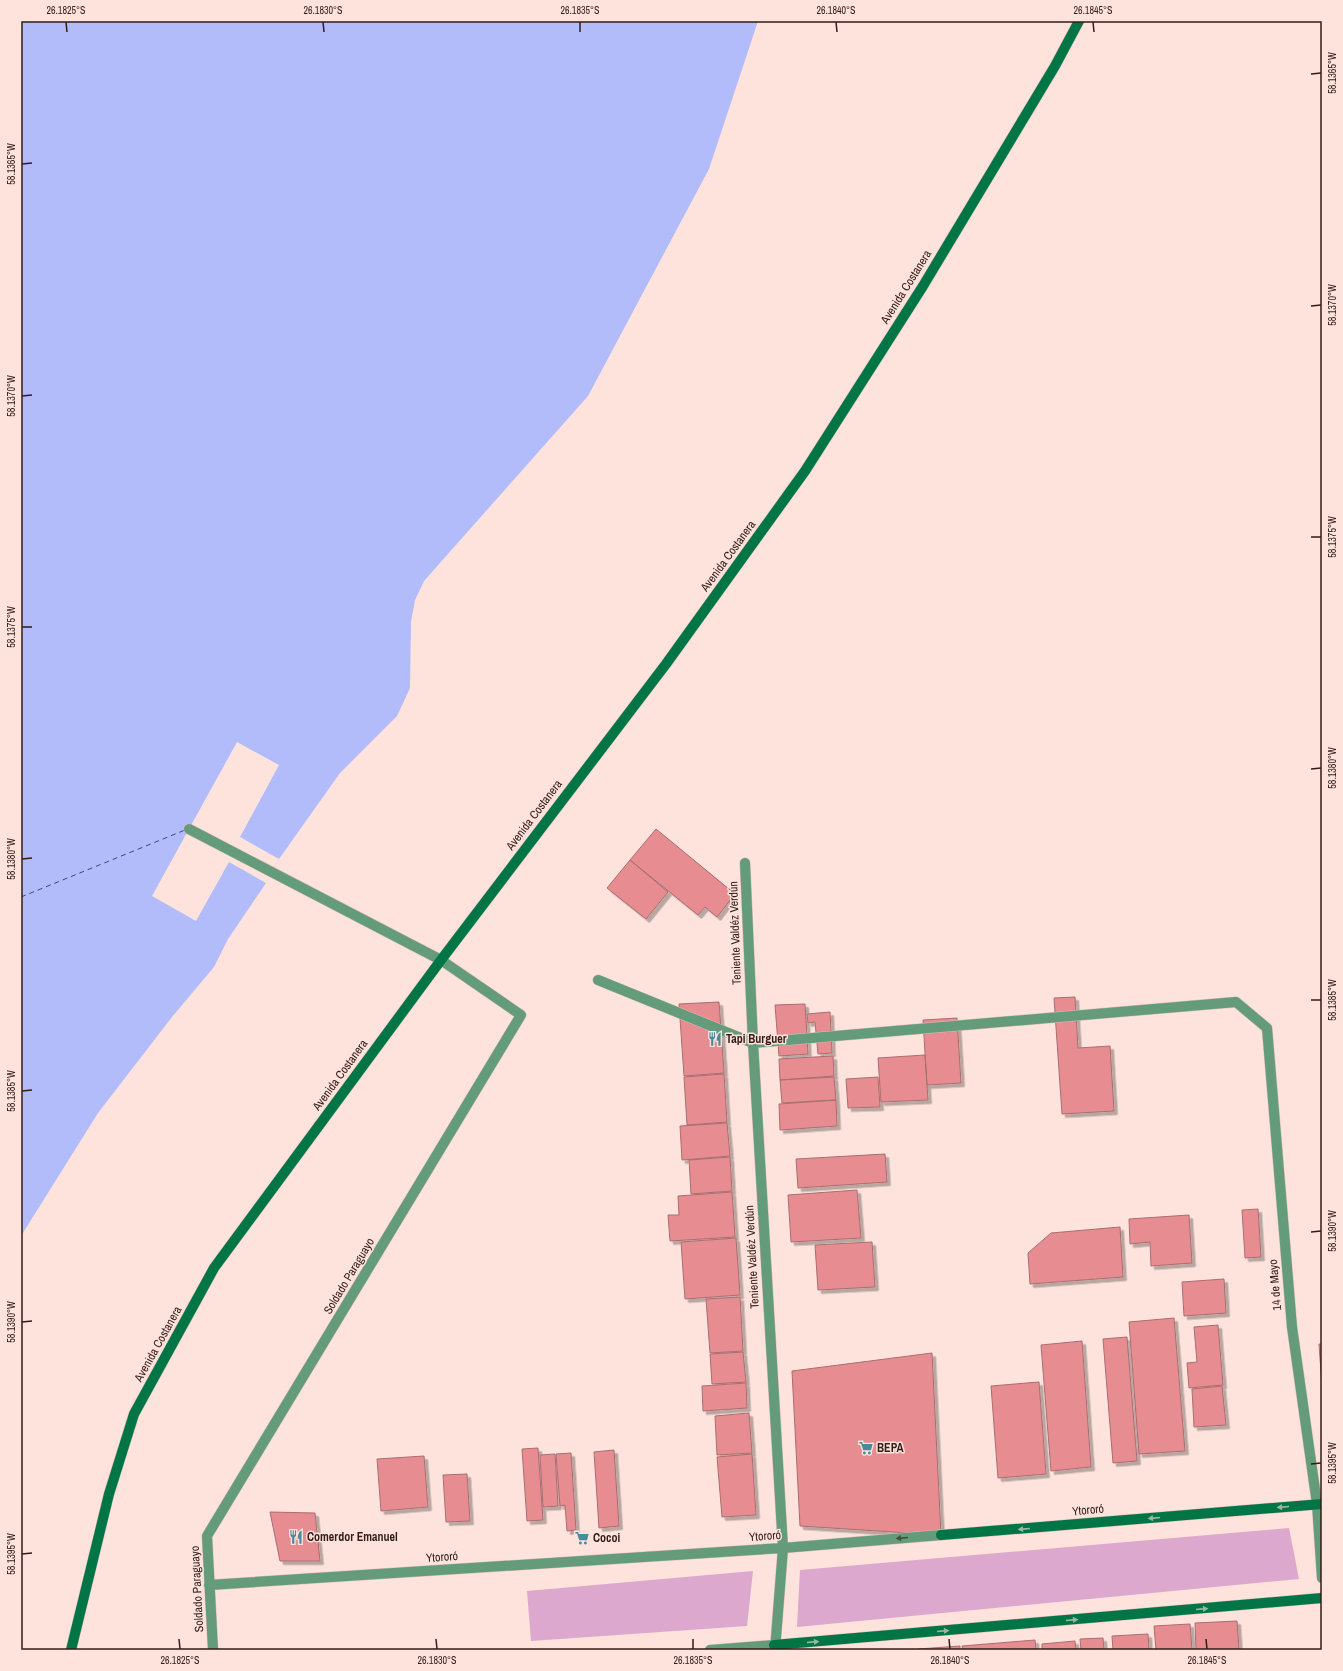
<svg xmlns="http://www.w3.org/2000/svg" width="1343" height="1671" font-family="'Archivo Narrow',sans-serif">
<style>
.green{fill:#dda8cd}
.water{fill:#b2bcfa}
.pier{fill:#fde3dc}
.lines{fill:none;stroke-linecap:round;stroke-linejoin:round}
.ferry{stroke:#3e4098;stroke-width:1;stroke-dasharray:5 4;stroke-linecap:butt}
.building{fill:#e78c90;stroke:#a96e70;filter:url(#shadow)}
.lane-casing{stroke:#d9bfb8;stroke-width:11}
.street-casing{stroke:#d9bfb8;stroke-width:11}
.secondary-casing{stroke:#d9bfb8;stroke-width:11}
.lane{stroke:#649c7b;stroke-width:10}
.street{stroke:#649c7b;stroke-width:10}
.secondary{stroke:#027547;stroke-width:10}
.oneway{fill:#99b7a0}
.oneway2{fill:#47503e}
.ticks{fill:none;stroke:#331d16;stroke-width:1.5}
.labels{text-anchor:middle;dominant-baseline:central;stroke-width:3;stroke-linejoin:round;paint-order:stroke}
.street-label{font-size:12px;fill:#331d16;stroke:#fde3dc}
.poi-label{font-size:12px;font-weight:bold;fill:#331d16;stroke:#fde3dc;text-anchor:start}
.neatline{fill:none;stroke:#331d16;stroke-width:1.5}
.ticks-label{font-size:10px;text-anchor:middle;fill:#331d16}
</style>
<defs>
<filter id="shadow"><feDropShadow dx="3.5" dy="3.5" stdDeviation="0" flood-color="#0004"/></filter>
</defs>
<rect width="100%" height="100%" fill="#fde3dc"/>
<path class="green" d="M1289 1528 1299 1579 797 1627 800 1570Z
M753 1571 747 1626 531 1641 527 1591Z"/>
<path class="water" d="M21 21H758L709 169 588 396 424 581 415 600 411 622 410 688 397 716 340 773 279 859 266 883 228 939 214 967 172 1017 98 1113 21 1236Z"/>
<path class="pier" d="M237 742 279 765 240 837 279 859 266 883 229 862 196 921 152 896Z"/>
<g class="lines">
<path class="ferry" d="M21 897 185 830"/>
</g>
<path class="building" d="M656 829 735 894 717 917 705 907 698 915 630 860Z
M630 860 668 892 646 919 607 888Z
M1075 997 1078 1048 1110 1046 1114 1111 1062 1114 1054 998Z
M719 1002 724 1073 684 1076 679 1004Z
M805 1004 808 1054 779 1056 775 1005Z
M830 1012 832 1053 818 1054 815 1022 808 1023 807 1014Z
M957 1018 961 1083 927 1085 923 1020Z
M925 1055 928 1100 881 1102 878 1058Z
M833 1056 834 1076 780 1080 779 1059Z
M724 1074 727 1122 687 1125 684 1077Z
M834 1077 836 1100 782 1103 780 1080Z
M878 1077 880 1107 848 1108 846 1079Z
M836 1100 837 1126 780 1130 779 1104Z
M727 1123 730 1156 682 1160 680 1126Z
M885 1154 887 1182 798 1188 796 1159Z
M730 1157 732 1191 691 1194 689 1160Z
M857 1190 861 1238 791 1242 788 1195Z
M732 1192 735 1237 670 1241 668 1215H679L678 1196Z
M1258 1209 1261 1257 1245 1258 1242 1210Z
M1189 1215 1192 1263 1151 1266 1150 1242 1130 1244 1129 1219Z
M1120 1227 1123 1277 1030 1284 1028 1253 1051 1233Z
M736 1238 740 1295 685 1299 681 1242Z
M872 1242 875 1287 818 1290 815 1245Z
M1224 1279 1226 1313 1184 1316 1182 1282Z
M740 1297 743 1351 710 1353 706 1299Z
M1174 1318 1185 1451 1139 1454 1129 1322Z
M1218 1325 1223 1385 1189 1388 1187 1363 1197 1362 1194 1327Z
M1127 1337 1137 1461 1113 1463 1103 1339Z
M1082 1341 1091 1467 1051 1471 1041 1345Z
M1319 1344H1322V1387Z
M743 1352 746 1382 712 1384 710 1354Z
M932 1353 941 1535 800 1526 792 1371Z
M1039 1382 1046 1474 998 1478 991 1386Z
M746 1383 747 1408 703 1411 702 1386Z
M1222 1386 1226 1425 1194 1427 1192 1389Z
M749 1413 752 1453 717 1455 715 1416Z
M538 1448 543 1520 527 1521 522 1449Z
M614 1450 619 1526 599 1528 594 1452Z
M571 1453 576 1530 567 1531 565 1505 560 1506 556 1454Z
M555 1454 558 1506 543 1507 540 1455Z
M752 1454 756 1515 722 1517 717 1457Z
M424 1456 428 1507 381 1511 377 1459Z
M467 1474 470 1521 446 1522 443 1475Z
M270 1512 315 1513 320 1561H280Z
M1237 1621 1239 1650H1196L1195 1623Z
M1190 1624 1192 1650H1156L1154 1626Z
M1148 1634 1149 1650H1113L1112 1636Z
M1103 1638 1104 1650H1081L1080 1639Z
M1035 1640 1036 1650H963L962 1646Z
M1075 1641 1076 1650H1042V1644Z
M960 1646V1650H918V1649Z"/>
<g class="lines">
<defs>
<path id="lane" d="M189 829 441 960"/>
<path id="street" d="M745 863 753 1043 783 1548 775 1650
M598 980 753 1043 1236 1002 1267 1028 1292 1327 1317 1504 1322 1578
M209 1585 783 1548 941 1535
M213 1650 207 1536 521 1015 441 960
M710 1650 774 1645"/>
<path id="secondary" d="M941 1535 1322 1504
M774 1645 1322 1598
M71 1650 109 1494 134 1414 214 1268 441 960 666 664 805 471 923 286 1055 66 1079 21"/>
</defs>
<use href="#lane" class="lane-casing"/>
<use href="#street" class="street-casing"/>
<use href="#secondary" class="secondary-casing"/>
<use href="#lane" class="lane"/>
<use href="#street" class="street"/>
<use href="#secondary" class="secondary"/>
</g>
<defs><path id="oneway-solid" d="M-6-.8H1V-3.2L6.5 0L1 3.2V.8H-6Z"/></defs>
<g class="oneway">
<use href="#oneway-solid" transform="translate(1283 1507) rotate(175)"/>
<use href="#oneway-solid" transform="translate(1154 1518) rotate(175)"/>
<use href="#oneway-solid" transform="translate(1024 1529) rotate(175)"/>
<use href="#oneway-solid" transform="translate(1202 1609) rotate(-5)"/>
<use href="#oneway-solid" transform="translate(1072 1620) rotate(-5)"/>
<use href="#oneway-solid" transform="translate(943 1631) rotate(-5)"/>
<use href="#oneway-solid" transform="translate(813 1642) rotate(-5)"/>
</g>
<use class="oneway2" href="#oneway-solid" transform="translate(902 1538) rotate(175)"/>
<path class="ticks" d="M66 22 67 32M323 22 324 32M580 22V32M836 22 837 32M1093 22 1094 32M1311 74 1321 73M22 164 32 163M1311 306 1321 305M22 396 32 395M1311 537H1321M22 627H32M1311 769 1321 768M22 859 32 858M1311 1000H1321M22 1091 32 1090M1311 1232 1321 1231M22 1322 32 1321M1311 1464 1321 1463M22 1554 32 1553M179 1639 180 1649M436 1639 437 1649M693 1639V1649M949 1639 950 1649M1206 1639 1207 1649"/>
<defs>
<symbol id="restaurant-bare" viewBox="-9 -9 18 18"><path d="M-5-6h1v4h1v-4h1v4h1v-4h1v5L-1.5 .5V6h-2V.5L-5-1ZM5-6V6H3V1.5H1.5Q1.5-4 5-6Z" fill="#498b9c" stroke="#fde3dc" stroke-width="2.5" paint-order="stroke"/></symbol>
<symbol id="supermarket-bare" viewBox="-9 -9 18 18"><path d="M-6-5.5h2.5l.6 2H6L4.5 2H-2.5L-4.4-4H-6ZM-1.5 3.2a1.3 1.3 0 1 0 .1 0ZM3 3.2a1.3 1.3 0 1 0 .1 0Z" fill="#498b9c" stroke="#fde3dc" stroke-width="2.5" paint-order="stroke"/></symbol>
</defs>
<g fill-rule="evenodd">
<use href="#restaurant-bare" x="705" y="1029" width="20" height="20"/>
<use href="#supermarket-bare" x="856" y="1438" width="20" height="20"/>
<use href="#restaurant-bare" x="286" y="1527" width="20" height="20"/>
<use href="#supermarket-bare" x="572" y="1528" width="20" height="20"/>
</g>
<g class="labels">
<g class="street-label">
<text transform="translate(906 287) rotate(-58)">Avenida Costanera</text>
<text transform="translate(728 556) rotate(-54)">Avenida Costanera</text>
<text transform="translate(534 815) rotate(-53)">Avenida Costanera</text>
<text transform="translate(735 933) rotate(-92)">Teniente Valdéz Verdún</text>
<text transform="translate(340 1075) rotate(-54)">Avenida Costanera</text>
<text transform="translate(752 1257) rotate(-93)">Teniente Valdéz Verdún</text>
<text transform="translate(349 1276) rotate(-59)">Soldado Paraguayo</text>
<text transform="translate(1275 1285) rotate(-95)">14 de Mayo</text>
<text transform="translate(158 1344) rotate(-61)">Avenida Costanera</text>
<text transform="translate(1088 1510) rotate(-5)">Ytororó</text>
<text transform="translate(765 1536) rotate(-4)">Ytororó</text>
<text transform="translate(442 1557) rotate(-4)">Ytororó</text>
<text transform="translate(197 1589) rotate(-93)">Soldado Paraguayo</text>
</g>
<g class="poi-label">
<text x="726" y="1039">Tapi Burguer</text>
<text x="877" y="1448">BEPA</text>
<text x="307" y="1537">Comerdor Emanuel</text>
<text x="593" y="1538">Cocoi</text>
</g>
</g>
<rect width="1343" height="1671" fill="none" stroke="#fde3dc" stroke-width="44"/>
<rect x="22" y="22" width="1299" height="1627" class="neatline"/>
<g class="ticks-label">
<text x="66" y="14">26.1825°S</text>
<text x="323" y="14">26.1830°S</text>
<text x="580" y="14">26.1835°S</text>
<text x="836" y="14">26.1840°S</text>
<text x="1093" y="14">26.1845°S</text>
<text transform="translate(1332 73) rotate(-90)" y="4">58.1365°W</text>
<text transform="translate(11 164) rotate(-90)" y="4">58.1365°W</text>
<text transform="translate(1332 305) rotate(-90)" y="4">58.1370°W</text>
<text transform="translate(11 396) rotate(-90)" y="4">58.1370°W</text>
<text transform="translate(1332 537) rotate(-90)" y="4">58.1375°W</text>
<text transform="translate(11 627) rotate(-90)" y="4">58.1375°W</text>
<text transform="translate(1332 768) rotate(-90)" y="4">58.1380°W</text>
<text transform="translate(11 859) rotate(-90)" y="4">58.1380°W</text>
<text transform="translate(1332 1000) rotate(-90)" y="4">58.1385°W</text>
<text transform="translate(11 1091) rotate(-90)" y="4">58.1385°W</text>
<text transform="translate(1332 1231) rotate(-90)" y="4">58.1390°W</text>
<text transform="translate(11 1322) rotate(-90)" y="4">58.1390°W</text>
<text transform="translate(1332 1463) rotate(-90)" y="4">58.1395°W</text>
<text transform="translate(11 1554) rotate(-90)" y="4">58.1395°W</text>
<text x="180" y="1664">26.1825°S</text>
<text x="437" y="1664">26.1830°S</text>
<text x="693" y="1664">26.1835°S</text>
<text x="950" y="1664">26.1840°S</text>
<text x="1207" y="1664">26.1845°S</text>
</g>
</svg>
